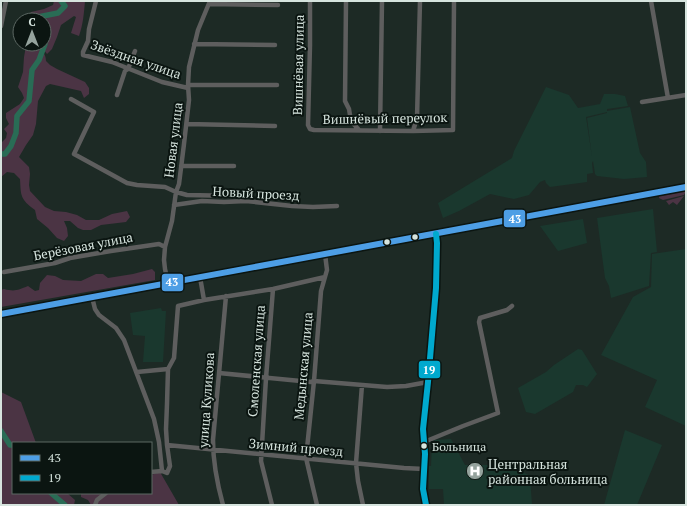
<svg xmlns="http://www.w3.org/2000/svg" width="687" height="506" font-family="'PT Serif',serif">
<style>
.built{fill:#1a382e;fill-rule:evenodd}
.green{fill:#4b3444}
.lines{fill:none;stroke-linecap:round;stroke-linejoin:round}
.river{stroke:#296c55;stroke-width:5.5}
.minor{stroke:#5e5e5e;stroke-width:4.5}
.major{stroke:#5b605e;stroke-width:6}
.bus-1-casing{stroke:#0b1511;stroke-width:9}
.bus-2-casing{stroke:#0b1511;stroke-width:9}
.bus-1{stroke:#4d9ee5;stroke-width:6}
.bus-2{stroke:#00a9ce;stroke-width:6}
.bus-dot{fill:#d6e4de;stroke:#0b1511;stroke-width:1.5}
.labels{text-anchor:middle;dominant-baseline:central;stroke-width:4;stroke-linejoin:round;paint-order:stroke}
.bus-label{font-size:12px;fill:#d6e4de;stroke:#0b1511;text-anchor:start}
.street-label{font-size:13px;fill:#d6e4de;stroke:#0b1511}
.poi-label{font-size:13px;fill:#d6e4de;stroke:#0b1511;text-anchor:start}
.line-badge{stroke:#0b1511;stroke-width:1.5}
.badge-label{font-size:11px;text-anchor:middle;font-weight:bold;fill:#fff}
</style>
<rect width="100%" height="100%" fill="#1d2a25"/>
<path class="built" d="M546 87 569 95 578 108 600 104 604 94H615L625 96 628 106 607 109V111L630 107 640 153 646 162 647 177 624 179 597 176 595 174 593 161 592 163 593 173 587 174V182L550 187 546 183 545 180 540 182 529 195 514 199 490 194 459 211 443 218 438 203 512 158 514 151ZM607 113 587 118 592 157 586 117 607 112Z
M653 209 657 252 651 253 649 286 611 298 609 286 605 278 597 218Z
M583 219 587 243 558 251 540 226Z
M686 249V426L645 407 657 380 601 355 633 297 651 287 652 254Z
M161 308 162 311H166L163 362H143L145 336 133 335 130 313Z
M578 349 582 350 597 374 587 387 583 385H576L573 392 535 414 526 412 518 388 546 372 554 365Z
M625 430 662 445 637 505H604Z
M451 439 465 465H511L530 476 532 505H444L443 489H429V466H431L432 442 435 440Z"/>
<path class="green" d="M54 1H85C84 13 83 25 79 36L71 33 76 17 74 16 61 25 57 37 52 49 47 54 43 49 38 44H44V20H30L29 15 31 12 44 9 53 5Z
M34 44C40 49 46 52 46 61L50 65 57 69 85 82 89 88V94L84 98 81 91 50 84 46 86 38 101 36 124 33 135 26 145 19 157 29 167 30 174 29 185 30 191 45 207 54 211 66 212 77 215 86 220H99L112 214 127 211 130 217 126 222 101 225 91 230H83L78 228 70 221H64L67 228 68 236 64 241 57 238 48 228 37 219 35 210C20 199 21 196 20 179L14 173 7 172 1 177V143L6 138 7 133 4 129 9 124 6 118V113L20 104 24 98 22 93 18 87 23 72 24 57 26 46Z
M683 190 685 192V193L684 195 663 200 659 198V194Z
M684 196 677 205 673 202 669 205 666 201Z
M152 269 155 272V280L1 307V290L4 289C15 292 18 290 28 286L35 291 39 290 40 283 47 275 55 276 63 280 81 281 96 274H103L108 278 133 274Z
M1 392 21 402 36 443H13V493H67L75 500 74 505H1Z
M160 472 179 505H91L88 500 81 497V493H151V475Z"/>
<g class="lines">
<path class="river" d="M38 20V17L58 13 65 6 61 1
M1 154H5L11 146 16 133 17 116 29 101 32 70 39 60 45 44 44 41
M1 431 10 445H13
M51 493 65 505"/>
<path class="minor" d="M96 1 89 29 88 41 83 52V55L112 62 162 82 188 88
M310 1V45L308 125 310 129 314 130 413 131 453 130 454 1
M346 1 345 101 349 109 351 121 359 130
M651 1 668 98
M209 4 278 5
M1 26 6 1
M194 44 275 45
M188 85H277
M117 95 125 71 128 69 135 51
M71 99 94 112 74 154 127 183 137 185 165 187 176 192 187 195 236 196
M642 102 686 95
M187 124 275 126
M380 131 382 1
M413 131 417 118 420 1
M181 166H234
M174 205 202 201 224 202 246 201 292 206 313 207 337 206
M4 272 55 263 70 258 111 251 159 244 165 247
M200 277 204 300
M168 283 165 269 164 260 165 247 172 221 176 192 179 184 184 144 189 100 188 85 189 67 198 30 210 1
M92 297 95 309 99 315 116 328 124 340 154 419 159 442 162 471 167 473 170 466 167 445 166 429 167 404 168 369 174 358 178 306 204 300 273 289 325 277 327 270 325 254
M137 372 168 369
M219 373 311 382 314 381 387 387 406 386 428 382
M362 385 356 463 358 481 363 505
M424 442 463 426 498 413 479 322 480 318 507 310 512 306
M167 445 404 468 424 469
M151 472 162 471
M95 505 97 500 106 493
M223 505C217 483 213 463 213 440L226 296
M272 505 261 461 266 378 273 289
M317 505 306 458 314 381 321 291 325 277
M426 505 423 489 425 454 423 429 428 382 436 288 437 243 436 234"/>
<path class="major" d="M1 314 686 187"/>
<defs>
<path id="bus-1" d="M1 314 686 187"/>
<path id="bus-2" d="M426 505 423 489 425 454 423 429 428 382 436 288 437 243 436 234"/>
</defs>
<use href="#bus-1" class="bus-1-casing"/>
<use href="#bus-2" class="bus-2-casing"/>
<use href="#bus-1" class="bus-1"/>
<use href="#bus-2" class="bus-2"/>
</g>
<defs>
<symbol id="hospital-disc" viewBox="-11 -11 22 22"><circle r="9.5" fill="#95a39d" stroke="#0b1511"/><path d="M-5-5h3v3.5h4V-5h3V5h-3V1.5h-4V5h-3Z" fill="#fff"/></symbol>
</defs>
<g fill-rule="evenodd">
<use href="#hospital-disc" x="465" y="461" width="20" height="20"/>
</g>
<g class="bus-dot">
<circle cx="415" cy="237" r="3.5"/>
<circle cx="387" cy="242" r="3.5"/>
<circle cx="424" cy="446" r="3.5"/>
</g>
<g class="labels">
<g class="bus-label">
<text x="432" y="446">Больница</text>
</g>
<g class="street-label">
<text transform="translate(136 59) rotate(19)">Звёздная улица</text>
<text transform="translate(298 65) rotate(-89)">Вишнёвая улица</text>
<text transform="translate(385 118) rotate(-1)">Вишнёвый переулок</text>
<text transform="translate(173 140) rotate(-83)">Новая улица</text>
<text transform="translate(256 193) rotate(3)">Новый проезд</text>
<text transform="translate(83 246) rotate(-11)">Берёзовая улица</text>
<text transform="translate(256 361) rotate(-86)">Смоленская улица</text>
<text transform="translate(303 366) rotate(-85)">Медынская улица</text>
<text transform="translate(206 400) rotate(-86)">улица Куликова</text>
<text transform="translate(296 447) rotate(5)">Зимний проезд</text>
</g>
<g class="poi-label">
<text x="488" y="464">Центральная<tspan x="488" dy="15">районная больница</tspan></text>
</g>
</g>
<g class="line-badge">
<rect x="503" y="209" width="23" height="19" rx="4" fill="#4d9ee5"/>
<rect x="161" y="273" width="23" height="19" rx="4" fill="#4d9ee5"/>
<rect x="418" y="360" width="23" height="19" rx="4" fill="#00a9ce"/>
</g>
<g class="badge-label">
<text x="515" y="223">43</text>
<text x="172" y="286">43</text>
<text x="429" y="374">19</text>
</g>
<rect width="687" height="506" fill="none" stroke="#d6e4de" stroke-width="4"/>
<rect x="12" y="442" width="140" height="52" fill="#0b1511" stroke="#5c6863"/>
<rect x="20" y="455" width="20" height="6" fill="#4d9ee5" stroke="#5c6863"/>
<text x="48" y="462" font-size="12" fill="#d6e4de">43</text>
<rect x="20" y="475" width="20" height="6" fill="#00a9ce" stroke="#5c6863"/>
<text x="48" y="482" font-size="12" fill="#d6e4de">19</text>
<g transform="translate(32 32)"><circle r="19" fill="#0b1511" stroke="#5c6863"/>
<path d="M0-3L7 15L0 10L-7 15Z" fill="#95a39d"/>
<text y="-6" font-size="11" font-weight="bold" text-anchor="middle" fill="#d6e4de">С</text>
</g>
</svg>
